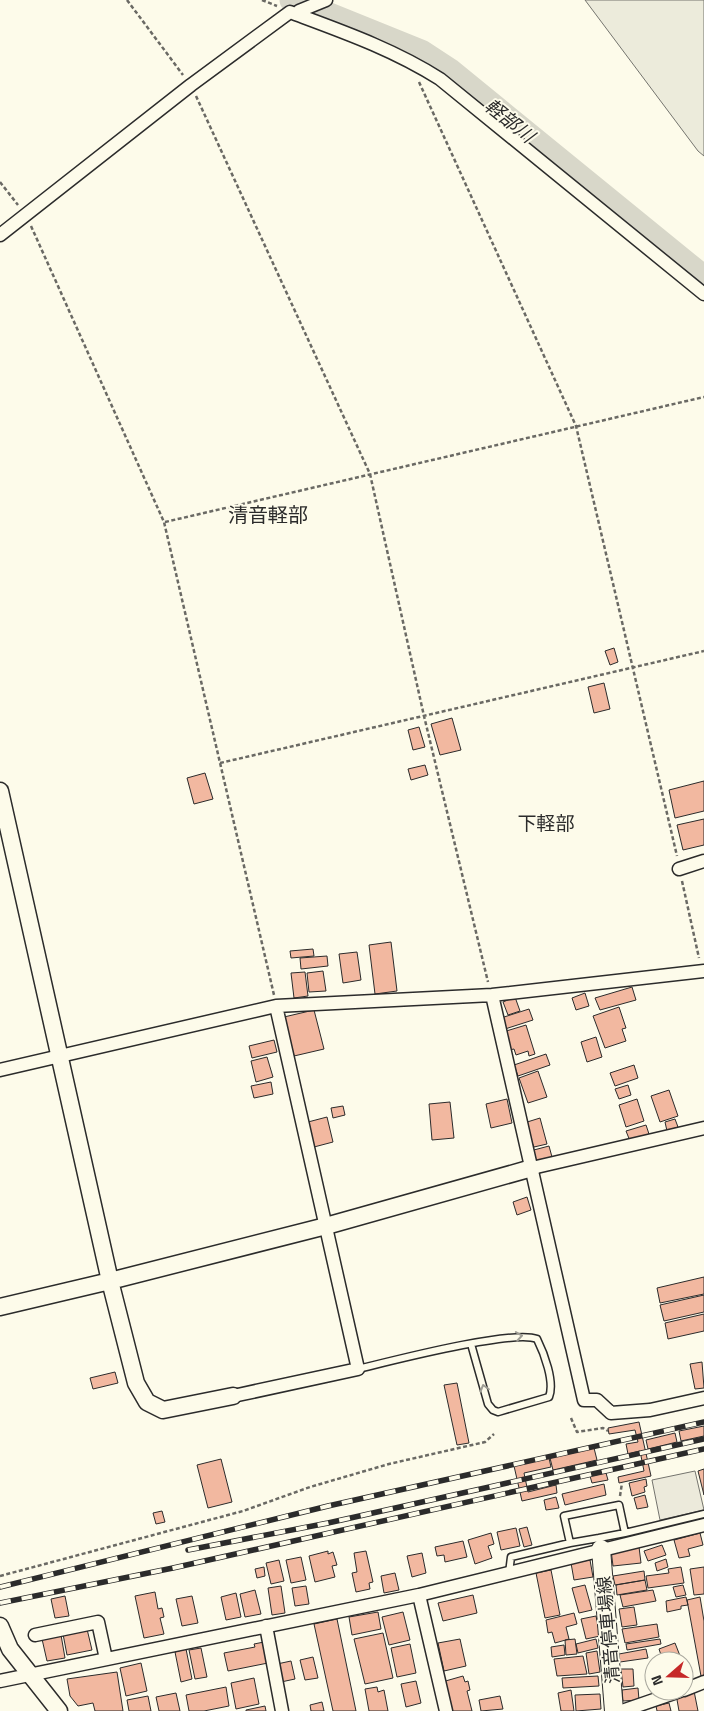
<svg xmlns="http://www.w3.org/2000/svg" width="704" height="1711" font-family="'Titillium Web','Noto Sans JP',sans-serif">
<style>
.green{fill:#ecebdb;stroke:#74746e}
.parking{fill:#eceadb;stroke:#74746e}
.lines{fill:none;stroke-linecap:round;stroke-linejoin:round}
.river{stroke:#d8d7c9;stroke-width:25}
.building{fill:#f2b8a0;stroke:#2b2b2b}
.service-casing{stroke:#2b2b2b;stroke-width:9}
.minor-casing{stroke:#2b2b2b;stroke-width:15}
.tertiary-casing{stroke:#2b2b2b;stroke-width:19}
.secondary-casing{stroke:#2b2b2b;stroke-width:20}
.path{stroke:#6a6964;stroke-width:2.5;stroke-dasharray:4 2.5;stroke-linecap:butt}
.service{stroke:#fdfbea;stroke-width:6}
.minor{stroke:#fdfbea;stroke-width:12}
.tertiary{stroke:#fdfbea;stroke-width:16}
.secondary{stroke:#fdfbea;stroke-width:18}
.rail-casing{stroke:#2b2b2b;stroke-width:5.5}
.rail{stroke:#fdfbea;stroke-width:4;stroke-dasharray:11;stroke-linecap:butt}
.oneway{stroke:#9e9d94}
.labels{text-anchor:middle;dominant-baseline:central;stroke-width:4;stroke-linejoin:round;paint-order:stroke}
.street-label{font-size:18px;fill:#2b2b2b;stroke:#fdfbea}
.water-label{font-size:19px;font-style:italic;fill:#2b2b2b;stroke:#fdfbea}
.neighbourhood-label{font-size:19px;fill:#2b2b2b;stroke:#fdfbea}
.quarter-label{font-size:20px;fill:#2b2b2b;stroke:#fdfbea}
</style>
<rect width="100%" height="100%" fill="#fdfbea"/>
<path class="green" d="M585 0H704V156L698 151Z"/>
<path class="parking" d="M695 1471 704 1510 660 1520 652 1480Z"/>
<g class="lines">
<path class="river" d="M292 0 421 52 450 71 704 278"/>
</g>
<path class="building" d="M614 648 618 662 610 665 605 651Z
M604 683 610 709 594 713 588 687Z
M452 718 461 750 440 755 431 724Z
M419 727 425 747 413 750 408 730Z
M425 765 428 775 411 780 408 769Z
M205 773 213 799 194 804 187 778Z
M704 781V811L675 818 669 790Z
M704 819V845L683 850 677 825Z
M391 942 397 991 375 994 369 945Z
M313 949 314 956 291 958 290 951Z
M357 952 361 980 343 983 339 954Z
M327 956 328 966 301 969 300 958Z
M323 971 326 991 309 992 307 973Z
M305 972 308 996 294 998 291 973Z
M632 987 636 1000 600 1010 595 998Z
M585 993 589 1006 576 1010 572 998Z
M515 997 520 1011 508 1015 503 1002Z
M619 1007 626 1028 622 1029 626 1041 605 1048 593 1016Z
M529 1009 533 1020 505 1029 501 1018Z
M314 1010 324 1049 294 1056 284 1017Z
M526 1025 535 1054 529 1056 528 1051 516 1055 514 1049 509 1050 503 1032Z
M596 1037 602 1057 587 1062 581 1042Z
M274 1040 277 1052 252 1058 249 1046Z
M546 1054 550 1065 518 1076 514 1065Z
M267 1057 273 1077 256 1082 251 1061Z
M634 1065 638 1078 615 1086 610 1073Z
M538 1071 547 1097 528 1103 519 1078Z
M271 1082 273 1094 254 1098 251 1086Z
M628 1085 631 1095 619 1099 615 1089Z
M669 1090 678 1116 660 1122 651 1096Z
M507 1099 512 1123 491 1128 486 1104Z
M637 1099 644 1121 626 1127 619 1105Z
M450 1102 454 1138 432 1140 429 1104Z
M343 1106 345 1115 333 1118 331 1108Z
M327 1117 333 1142 314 1147 308 1122Z
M540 1118 547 1144 534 1147 524 1123Z
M675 1119 678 1127 667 1131 665 1122Z
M646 1125 649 1134 630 1141 626 1131Z
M549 1146 552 1157 533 1162 530 1151Z
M527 1197 531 1210 517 1215 513 1202Z
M704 1277V1294L660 1303 657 1288Z
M704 1295V1312L664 1321 660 1305Z
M704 1314V1331L668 1339 665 1323Z
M702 1362 704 1388 695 1389 690 1364Z
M115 1372 118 1383 93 1389 90 1378Z
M457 1383 469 1443 457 1445 444 1385Z
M639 1422 651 1476 619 1483 618 1477 644 1471 640 1451 628 1454 626 1444 638 1442 635 1430 609 1434 608 1428Z
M704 1426V1436L681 1441 679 1431Z
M675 1433 677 1442 648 1449 646 1440Z
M594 1448 597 1460 553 1470 550 1458Z
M549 1458 551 1467 524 1473 528 1492 556 1485 557 1493 522 1501 514 1466Z
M221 1459 232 1502 208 1508 197 1465Z
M704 1469V1495L698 1471Z
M606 1473 608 1480 592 1483 590 1476Z
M646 1479 647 1486 644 1487 645 1492 632 1496 629 1483Z
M604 1484 606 1495 565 1505 562 1494Z
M645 1495 648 1507 637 1509 634 1498Z
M556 1497 559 1508 546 1510 544 1500Z
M162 1511 165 1522 156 1524 153 1513Z
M527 1527 532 1545 524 1547 519 1529Z
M516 1528 520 1546 501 1550 497 1532Z
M491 1533 494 1544 488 1546 492 1558 475 1564 468 1540Z
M700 1533 703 1545 688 1549 690 1556 679 1558 674 1540Z
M463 1541 467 1557 445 1562 444 1555 437 1556 435 1547Z
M662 1545 666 1555 648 1561 644 1551Z
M639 1547 641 1563 613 1566 611 1550Z
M328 1551V1554L333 1552 337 1565 332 1566 335 1577 315 1582 309 1556Z
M366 1551 373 1582 369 1583 370 1589 356 1592 352 1573 357 1572 354 1553Z
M422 1553 426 1573 412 1577 407 1556Z
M301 1557 306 1580 291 1583 286 1560Z
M666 1559 668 1567 657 1571 655 1563Z
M279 1560 284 1581 271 1584 266 1563Z
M590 1560 593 1577 574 1580 571 1563Z
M264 1567 265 1576 257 1578 255 1569Z
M681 1567 684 1583 648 1588 646 1576 669 1573 668 1569Z
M704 1567V1594L694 1595 690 1569Z
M551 1570 560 1615 545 1618 536 1573Z
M644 1571 645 1580 615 1585 613 1576Z
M395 1573 399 1590 384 1593 381 1576Z
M645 1580 647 1590 617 1595 616 1585Z
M585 1585 592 1610 579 1613 572 1588Z
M683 1585 686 1595 676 1597 673 1587Z
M281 1586 285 1613 272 1615 268 1588Z
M306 1586 309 1604 295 1606 292 1588Z
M255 1590 261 1614 245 1617 240 1594Z
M653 1590 656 1601 623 1607 620 1595Z
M155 1592 158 1609 162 1608 164 1617 160 1618 164 1634 144 1638 135 1596Z
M236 1593 241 1617 226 1620 221 1597Z
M473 1595 477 1613 443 1621 438 1603Z
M65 1596 69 1616 55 1618 51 1599Z
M192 1596 198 1623 182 1626 176 1599Z
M686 1597 688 1605 681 1606V1609L667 1612 666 1601Z
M700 1597 704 1621V1675L701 1676 687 1600Z
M634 1607 637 1625 622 1627 619 1609Z
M378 1612 381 1629 352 1635 349 1617Z
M403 1612 410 1640 389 1645 382 1617Z
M574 1613 577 1624 566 1627 569 1639 555 1643 552 1632 548 1633 546 1620Z
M596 1616 600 1636 586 1639 581 1619Z
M337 1619 356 1711H333L314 1624Z
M657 1624 659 1637 625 1643 622 1629Z
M87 1629 92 1650 67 1655 63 1634Z
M383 1633 393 1678 365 1684 354 1639Z
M61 1635 65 1658 47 1661 42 1639Z
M460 1639 466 1666 444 1671 438 1643Z
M575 1639 577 1654 566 1655 565 1640Z
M596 1639 598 1648 578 1653 576 1644Z
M660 1639 661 1644 627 1650 626 1644Z
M264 1642 268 1663 228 1671 224 1653 255 1647 254 1644Z
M675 1643 682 1661H663L659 1649Z
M410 1644 416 1673 397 1677 391 1648Z
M564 1645 565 1655 552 1657 551 1647Z
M201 1648 207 1677 195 1679 189 1650Z
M186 1649 192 1679 181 1682 175 1652Z
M646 1649 648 1658 620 1662 619 1654Z
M597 1651 600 1672 589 1674 586 1653Z
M583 1656 587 1674 557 1676 554 1659Z
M313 1657 318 1678 305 1680 300 1660Z
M291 1661 295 1679 281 1682 277 1664Z
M654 1662V1685L649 1664Z
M141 1663 147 1691 126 1696 120 1668Z
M621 1669H633L634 1686 623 1687Z
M117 1672 123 1711H95L93 1703 78 1706 70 1696 67 1679Z
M463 1676 465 1682 468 1681 470 1690 467 1691 472 1711H450L442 1682Z
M598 1676 599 1686 563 1688 562 1678Z
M254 1678 259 1704 236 1709 231 1683Z
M416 1681 421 1703 406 1707 401 1684Z
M226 1687 229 1706 204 1711H189L186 1695Z
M377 1687 378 1692 384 1690 388 1711H369L365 1689Z
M638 1688 639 1700 623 1701 622 1690Z
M571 1690 574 1711H561L558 1693Z
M694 1691 698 1711H679L676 1694Z
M176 1693 180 1711H159L156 1697Z
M600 1694 601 1709 576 1711 575 1695Z
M148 1696 151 1711H129L127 1700Z
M500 1696 503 1709 481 1711 479 1700Z
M322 1702 324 1711H311L310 1705Z
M669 1703 671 1711H657L656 1706Z
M265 1706 266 1711H246V1710Z"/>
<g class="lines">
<defs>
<path id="service" d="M358 1369C391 1361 513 1329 537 1339 544 1353 555 1382 549 1397L498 1412 493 1410 488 1404 471 1344
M625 1533 704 1514
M599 1538 625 1533 619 1505 564 1516 570 1543 599 1538 601 1548
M509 1573 511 1557 570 1543"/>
<path id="minor" d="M297 14 299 11 326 0
M0 235 191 85 290 12C341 31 393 49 440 79L704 294
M679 869 704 861
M492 995 584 1400H597L611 1413 650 1410 704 1398
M0 1070 276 1006 492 995 704 971
M532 1168 704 1128
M233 1396 358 1369 276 1006
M419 1595 446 1711
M266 1626 282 1711
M35 1635 98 1622 106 1659
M0 1681 419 1595 704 1525
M684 1690 704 1682
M622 1711 680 1691"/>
<path id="tertiary" d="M0 791 110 1281 0 1307
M233 1396 163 1410 147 1402 136 1383 110 1281 326 1226 532 1168
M0 1626 10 1649 59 1711"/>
<path id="secondary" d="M601 1549 614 1711"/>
</defs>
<use href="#service" class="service-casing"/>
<use href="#minor" class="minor-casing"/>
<use href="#tertiary" class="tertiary-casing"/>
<use href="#secondary" class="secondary-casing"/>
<path class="path" d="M127 0 183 75
M262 0 277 6
M419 82 576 426 677 856
M196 96 370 474 424 716 488 982
M0 182 18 205
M31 226 164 522 274 995
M165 522 704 397
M220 763 704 651
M682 881 699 958
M571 1418 577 1432 603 1428 608 1431
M620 1496 622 1483
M0 1576 243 1511 310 1487 389 1464 485 1442 494 1434"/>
<use href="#service" class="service"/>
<use href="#minor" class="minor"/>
<use href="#tertiary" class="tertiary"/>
<use href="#secondary" class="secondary"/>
<defs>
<path id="rail" d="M188 1550 328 1523 704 1439
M0 1587 328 1506 704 1422
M0 1603 173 1568 704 1449"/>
</defs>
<use href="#rail" class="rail-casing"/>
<use href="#rail" class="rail"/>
</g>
<defs><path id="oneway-chevron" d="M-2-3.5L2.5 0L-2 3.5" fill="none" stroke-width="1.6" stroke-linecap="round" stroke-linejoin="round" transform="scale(1.25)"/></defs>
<g class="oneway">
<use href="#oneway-chevron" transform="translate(519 1336) rotate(-9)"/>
<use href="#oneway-chevron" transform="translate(484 1388) rotate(-106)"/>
</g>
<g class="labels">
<g class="street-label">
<text transform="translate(608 1630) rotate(-95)">清音停車場線</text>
</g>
<g class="water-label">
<text transform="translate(510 120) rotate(39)">軽部川</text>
</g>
<g class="neighbourhood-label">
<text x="546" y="822">下軽部</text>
</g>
<g class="quarter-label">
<text x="268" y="514">清音軽部</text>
</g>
</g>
<g transform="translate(669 1676) rotate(250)"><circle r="24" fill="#fdfbea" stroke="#a9a89e"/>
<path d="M0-4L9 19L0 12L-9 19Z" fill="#c62828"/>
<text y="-8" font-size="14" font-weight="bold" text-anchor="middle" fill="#2b2b2b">N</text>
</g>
</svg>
